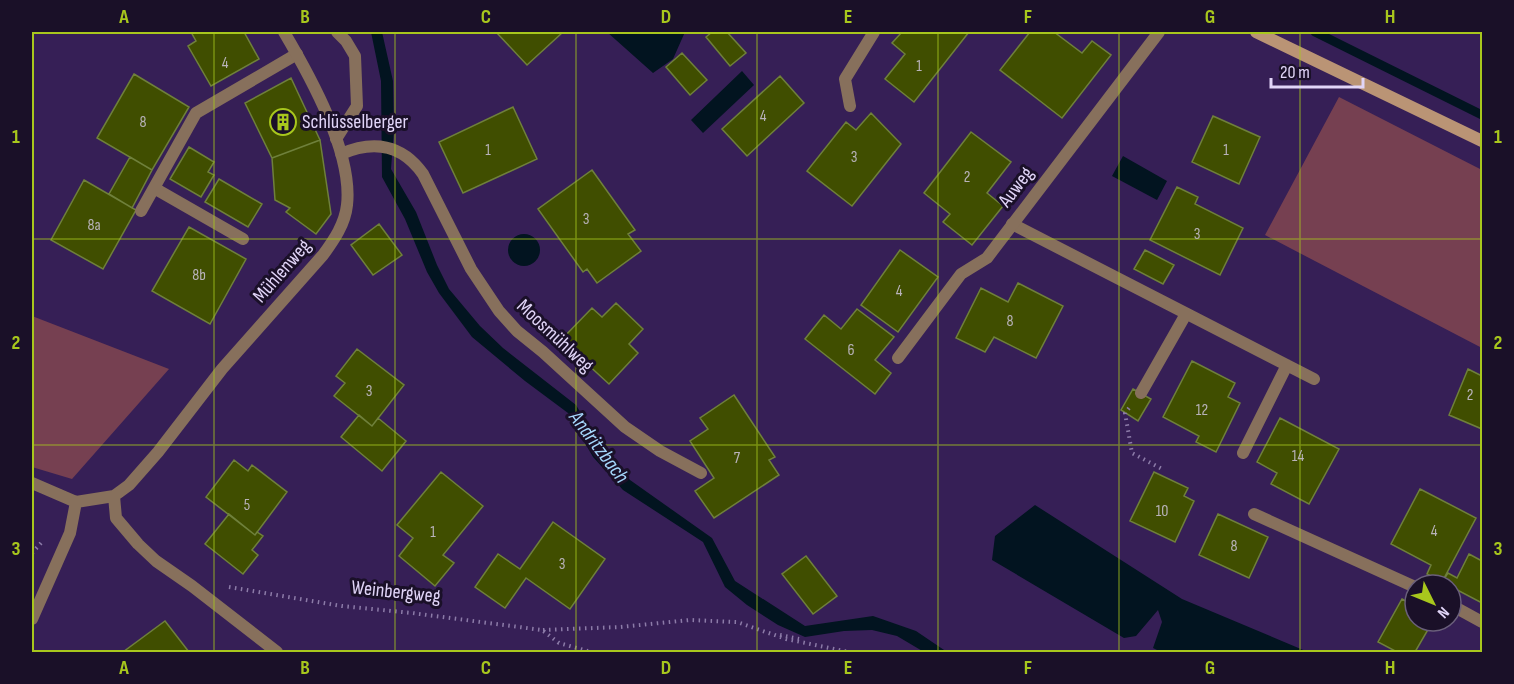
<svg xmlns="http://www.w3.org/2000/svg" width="1514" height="684" font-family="'Sofia Sans Condensed',sans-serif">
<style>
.green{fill:#764051}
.water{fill:#021420}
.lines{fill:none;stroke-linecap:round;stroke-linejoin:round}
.stream{stroke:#021420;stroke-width:9}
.building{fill:#404e00;stroke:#6f803b;stroke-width:1.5}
.path{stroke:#8c7ba8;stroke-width:4;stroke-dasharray:1.5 4.5;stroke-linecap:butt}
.lane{stroke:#87705c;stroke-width:12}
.street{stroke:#87705c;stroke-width:12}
.secondary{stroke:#ba9475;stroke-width:12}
.grid{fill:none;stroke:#a8c71d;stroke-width:1.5;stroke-opacity:0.55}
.labels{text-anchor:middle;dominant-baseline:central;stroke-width:6;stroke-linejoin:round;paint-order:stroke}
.number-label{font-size:16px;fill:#b9b3ba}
.poi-label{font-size:20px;fill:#e1d5f8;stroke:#1a1028;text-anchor:start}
.street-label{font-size:20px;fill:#e1d5f8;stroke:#1a1028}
.water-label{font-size:21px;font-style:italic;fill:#a4d6fb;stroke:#1a1028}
.neatline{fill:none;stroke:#a8c71d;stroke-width:2}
.grid-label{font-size:20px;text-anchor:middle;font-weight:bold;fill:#a8c71d}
</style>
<rect width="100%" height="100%" fill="#361f56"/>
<path class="green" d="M1339 97 1482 170V348L1265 235Z
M32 316 169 369 72 479 32 467Z"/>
<path class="water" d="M371 32H382L393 81 394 130 391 169 416 212 437 265 449 289 480 326 503 348 576 405 604 452 630 480 712 538 735 581 805 626 873 616 916 631 947 652H924L897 636 872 630 844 631 805 637 778 625 747 605 725 587 703 542 623 490 593 457 568 413 525 381 472 337 439 293 427 272 405 219 382 177 381 81Z
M607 32H685L673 59 653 73Z
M742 71 754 85 703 133 691 120Z
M1123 156 1167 181 1157 200 1112 176Z
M508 250a16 16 0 1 1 32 0a16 16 0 1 1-32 0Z
M1035 505 1182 599 1308 652H1161L1153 648 1162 622 1158 610 1136 636 1124 638 992 560 995 536Z"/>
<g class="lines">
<path class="stream" d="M1315 32 1482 115"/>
</g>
<path class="building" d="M191 32H244L259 59 211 86 188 46 196 41Z
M496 32H563L527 65Z
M712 32H727L746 53 730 66 706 37Z
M902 32H969L914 102 885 79 905 54 892 43Z
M1030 32H1054L1082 53 1092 41 1111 55 1062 118 1000 70Z
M682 53 707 80 690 95 666 67Z
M134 74 189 107 152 170 97 138Z
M780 76 804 103 747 156 722 129Z
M291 78 320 140 272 158 245 103Z
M513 107 537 159 463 193 439 142Z
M871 113 901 144 852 206 807 171 846 122 856 130Z
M1213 116 1260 137 1239 184 1192 162Z
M971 132 1011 162 987 193 1003 206 972 245 943 222 950 214 924 193Z
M320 140 331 214 316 234 286 212 290 208 275 200 272 158Z
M189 147 214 162 208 172 214 175 201 197 170 179Z
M130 157 152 170 132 208 109 194Z
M592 170 635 230 628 234 641 251 597 283 587 269 583 272 538 209Z
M219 179 262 204 248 227 205 202Z
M84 180 136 210 103 269 51 240Z
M1177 187 1198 197 1195 204 1243 228 1220 275 1150 240Z
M379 224 402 255 373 275 351 245Z
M189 227 246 259 210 324 152 291Z
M900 250 938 277 898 332 861 305Z
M1145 250 1174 265 1163 284 1134 269Z
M1018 283 1063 306 1036 358 994 337 985 352 956 338 981 288 1008 302Z
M616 303 643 329 629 344 638 353 609 384 561 340 592 308 602 317Z
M857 309 894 337 875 360 891 373 875 394 805 339 824 315 841 329Z
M357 349 404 385 372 426 334 396 345 383 336 376Z
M1192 361 1235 383 1228 397 1240 403 1216 452 1196 442 1199 436 1163 417Z
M1468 369 1482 376V429L1449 415Z
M1133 389 1151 399 1138 421 1121 410Z
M734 395 775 457 769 460 779 475 714 518 695 491 714 478 690 441 708 429 700 418Z
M359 415 372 426 378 418 406 441 382 471 341 437Z
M1280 418 1339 449 1309 504 1271 484 1277 473 1257 462Z
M234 460 248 471 252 465 287 492 255 535 206 497Z
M441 472 483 506 443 555 454 563 435 586 399 556 413 538 397 525Z
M1154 472 1188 488 1184 496 1194 501 1175 542 1130 521Z
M1420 489 1476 518 1442 582 1427 574 1431 565 1391 544Z
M229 514 255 535 257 532 263 536 252 550 258 555 243 574 205 544Z
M1218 514 1268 537 1249 578 1199 555Z
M553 522 605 559 570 609 526 578 505 608 475 587 498 554 520 569Z
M1469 554 1482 561V603L1442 582 1448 573 1457 578Z
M806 556 837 596 813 614 782 574Z
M1402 599 1415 606V621H1433L1415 652H1397L1378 642Z
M165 621 189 652H123Z"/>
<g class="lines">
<path class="path" d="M1129 408 1125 413 1132 453 1164 470
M32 553 41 543
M229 587 342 606 412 613 542 630 559 643 591 652
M543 630 620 627 690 620 737 622 786 639 849 652
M780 635 799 639"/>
<path class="lane" d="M850 106 845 79 874 32
M336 139 357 106 355 56 346 41 337 32
M154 188 243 239
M141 211 196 113 297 54
M1012 224 1314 379
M1141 393 1186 314
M1243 453 1287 365
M1254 514 1415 587
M1451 605 1482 622"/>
<path class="street" d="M341 154C373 140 402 144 423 174L471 269 499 311 517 331 543 352 625 427 660 451 701 473
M898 358 961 274 987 258 1159 32
M32 483 76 502
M114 496 116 518 138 544 156 561 192 586 277 652
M76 502 114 496 129 485 158 452 222 369 323 255C334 240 345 224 347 205 353 153 310 76 284 32
M32 619 70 533 76 502"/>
<path class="secondary" d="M1256 32 1482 141"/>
</g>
<path class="grid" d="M214 32V652M395 32V652M576 32V652M757 32V652M938 32V652M1119 32V652M1300 32V652M32 239H1482M32 445H1482"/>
<defs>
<symbol id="building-ring" viewBox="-11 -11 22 22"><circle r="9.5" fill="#1a1028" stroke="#a8c71d" stroke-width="1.5"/><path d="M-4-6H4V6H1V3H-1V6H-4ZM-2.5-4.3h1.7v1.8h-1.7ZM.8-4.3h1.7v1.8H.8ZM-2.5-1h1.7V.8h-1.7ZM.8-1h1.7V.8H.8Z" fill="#a8c71d"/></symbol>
</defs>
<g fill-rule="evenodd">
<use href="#building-ring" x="268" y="107" width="30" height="30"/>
</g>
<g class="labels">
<g class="number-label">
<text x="225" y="63">4</text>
<text x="919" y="66">1</text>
<text x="763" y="116">4</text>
<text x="143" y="122">8</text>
<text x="488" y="150">1</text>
<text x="1226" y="150">1</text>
<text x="854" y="157">3</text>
<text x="967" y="177">2</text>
<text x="586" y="219">3</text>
<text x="94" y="225">8a</text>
<text x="1197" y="234">3</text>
<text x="199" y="275">8b</text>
<text x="899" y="291">4</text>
<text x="1010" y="321">8</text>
<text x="851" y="350">6</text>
<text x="369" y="391">3</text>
<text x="1470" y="395">2</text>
<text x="1202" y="410">12</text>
<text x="1298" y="456">14</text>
<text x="737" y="458">7</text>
<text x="247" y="505">5</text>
<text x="1162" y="511">10</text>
<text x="1434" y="531">4</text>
<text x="433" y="532">1</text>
<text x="1234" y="546">8</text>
<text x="562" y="564">3</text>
</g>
<g class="poi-label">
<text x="302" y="122">Schlüsselberger</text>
</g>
<g class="street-label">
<text transform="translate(1016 187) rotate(-53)">Auweg</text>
<text transform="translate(282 271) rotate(-49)">Mühlenweg</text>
<text transform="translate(555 336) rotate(43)">Moosmühlweg</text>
<text transform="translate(396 592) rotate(6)">Weinbergweg</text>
</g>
<g class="water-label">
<text transform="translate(599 447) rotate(53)">Andritzbach</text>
</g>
</g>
<rect width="1514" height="684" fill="none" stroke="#1a1028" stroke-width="66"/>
<g transform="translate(1433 603) rotate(133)"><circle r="28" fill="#1a1028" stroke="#6a5f7b" stroke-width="1.5"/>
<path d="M0-4.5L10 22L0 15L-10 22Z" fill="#a8c71d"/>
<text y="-9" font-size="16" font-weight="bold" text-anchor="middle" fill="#e1d5f8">N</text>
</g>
<path d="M1271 78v9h92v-9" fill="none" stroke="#e1d5f8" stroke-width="3"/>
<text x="1280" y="78" font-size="18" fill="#e1d5f8" stroke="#1a1028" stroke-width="4.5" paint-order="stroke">20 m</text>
<rect x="33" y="33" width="1448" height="618" class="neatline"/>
<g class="grid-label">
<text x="124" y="23">A</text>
<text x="305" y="23">B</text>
<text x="486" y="23">C</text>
<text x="666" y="23">D</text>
<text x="848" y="23">E</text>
<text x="1028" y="23">F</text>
<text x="1210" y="23">G</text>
<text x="1390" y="23">H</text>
<text x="16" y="143">1</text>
<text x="1498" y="143">1</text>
<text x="16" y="349">2</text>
<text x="1498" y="349">2</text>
<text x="16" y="555">3</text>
<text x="1498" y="555">3</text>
<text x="124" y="674">A</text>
<text x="305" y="674">B</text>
<text x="486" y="674">C</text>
<text x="666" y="674">D</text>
<text x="848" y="674">E</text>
<text x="1028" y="674">F</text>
<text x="1210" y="674">G</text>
<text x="1390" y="674">H</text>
</g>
</svg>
